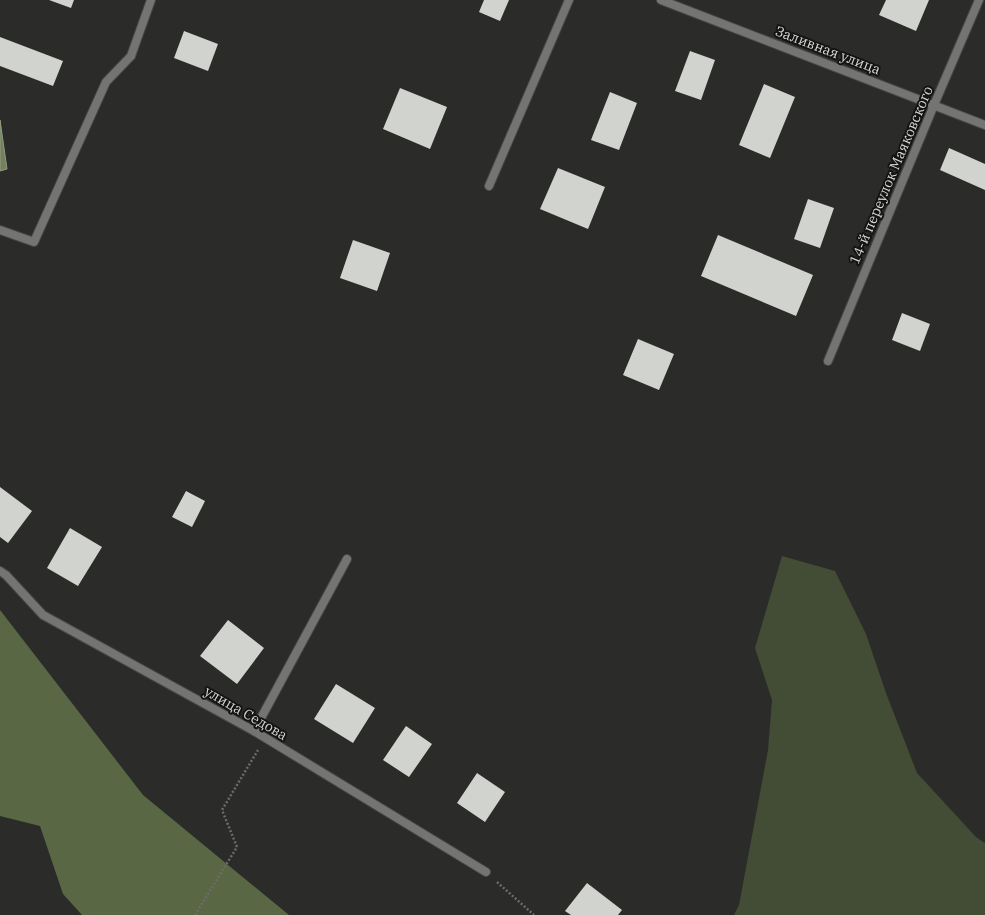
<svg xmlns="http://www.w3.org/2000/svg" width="985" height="915" font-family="'IBM Plex Serif',serif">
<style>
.green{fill:#434c34}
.forest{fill:#5a6744}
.water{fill:#73815d;stroke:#919b81}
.building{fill:#d1d3ce}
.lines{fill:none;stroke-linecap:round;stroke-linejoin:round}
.service-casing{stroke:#474845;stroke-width:10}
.minor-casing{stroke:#474845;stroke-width:10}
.path{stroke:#6b6c69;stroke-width:2.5;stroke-dasharray:2 2;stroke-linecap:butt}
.service{stroke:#747573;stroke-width:8}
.minor{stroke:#747573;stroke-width:8}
.labels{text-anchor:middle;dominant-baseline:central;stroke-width:4;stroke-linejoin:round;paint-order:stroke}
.street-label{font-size:14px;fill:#d7d8d5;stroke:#141513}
</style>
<rect width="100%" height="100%" fill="#2b2c29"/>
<path class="green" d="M782 556 835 571 866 634 886 693 917 773 976 837 985 843V915H734L739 905 768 750 772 700 755 648Z"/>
<path class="forest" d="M0 610 143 795 289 915H82L63 894 40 826 0 816Z"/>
<path class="water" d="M0 120 7 169 0 171Z"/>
<path class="building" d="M49 0H74L71 8Z
M484 0H509L500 21 479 12Z
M886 0H929L916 31 879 15Z
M184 31 218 44 208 71 174 58Z
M0 37 63 61 53 86 0 66Z
M690 51 715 60 701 100 675 91Z
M764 84 795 97 770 158 739 145Z
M400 88 447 107 430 149 383 129Z
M610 92 637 103 619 150 591 140Z
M949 148 985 164V190L940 170Z
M558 168 605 187 588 229 540 209Z
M808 199 834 208 820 248 794 239Z
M718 235 813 275 796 316 701 276Z
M353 240 390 253 377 291 340 278Z
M902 313 930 324 920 351 892 340Z
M638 339 674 354 659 390 623 375Z
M0 487 32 511 8 543 0 537Z
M186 491 205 501 192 527 172 517Z
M70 528 102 547 78 586 47 568Z
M228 620 264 648 237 684 200 656Z
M336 684 375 708 353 743 314 719Z
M406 726 432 744 409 777 383 760Z
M477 773 505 792 485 822 457 803Z
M587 883 622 910 618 915H571L565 911Z"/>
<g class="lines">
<defs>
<path id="service" d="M0 230 34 242 106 82 131 56
M254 731 347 559"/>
<path id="minor" d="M661 0 985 125
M131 56 151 0
M489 186 569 0
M828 361 934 105 979 0
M0 571 6 575 43 615 254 731 486 872"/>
</defs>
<use href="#service" class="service-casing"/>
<use href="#minor" class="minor-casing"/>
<path class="path" d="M497 882 534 915
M195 915 237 847 222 810 258 750"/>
<use href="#service" class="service"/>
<use href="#minor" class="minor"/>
</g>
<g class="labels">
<g class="street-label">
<text transform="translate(828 50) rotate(21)">Заливная улица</text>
<text transform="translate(891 175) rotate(-67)">14-й переулок Маяковского</text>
<text transform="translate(246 713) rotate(30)">улица Седова</text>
</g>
</g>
</svg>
